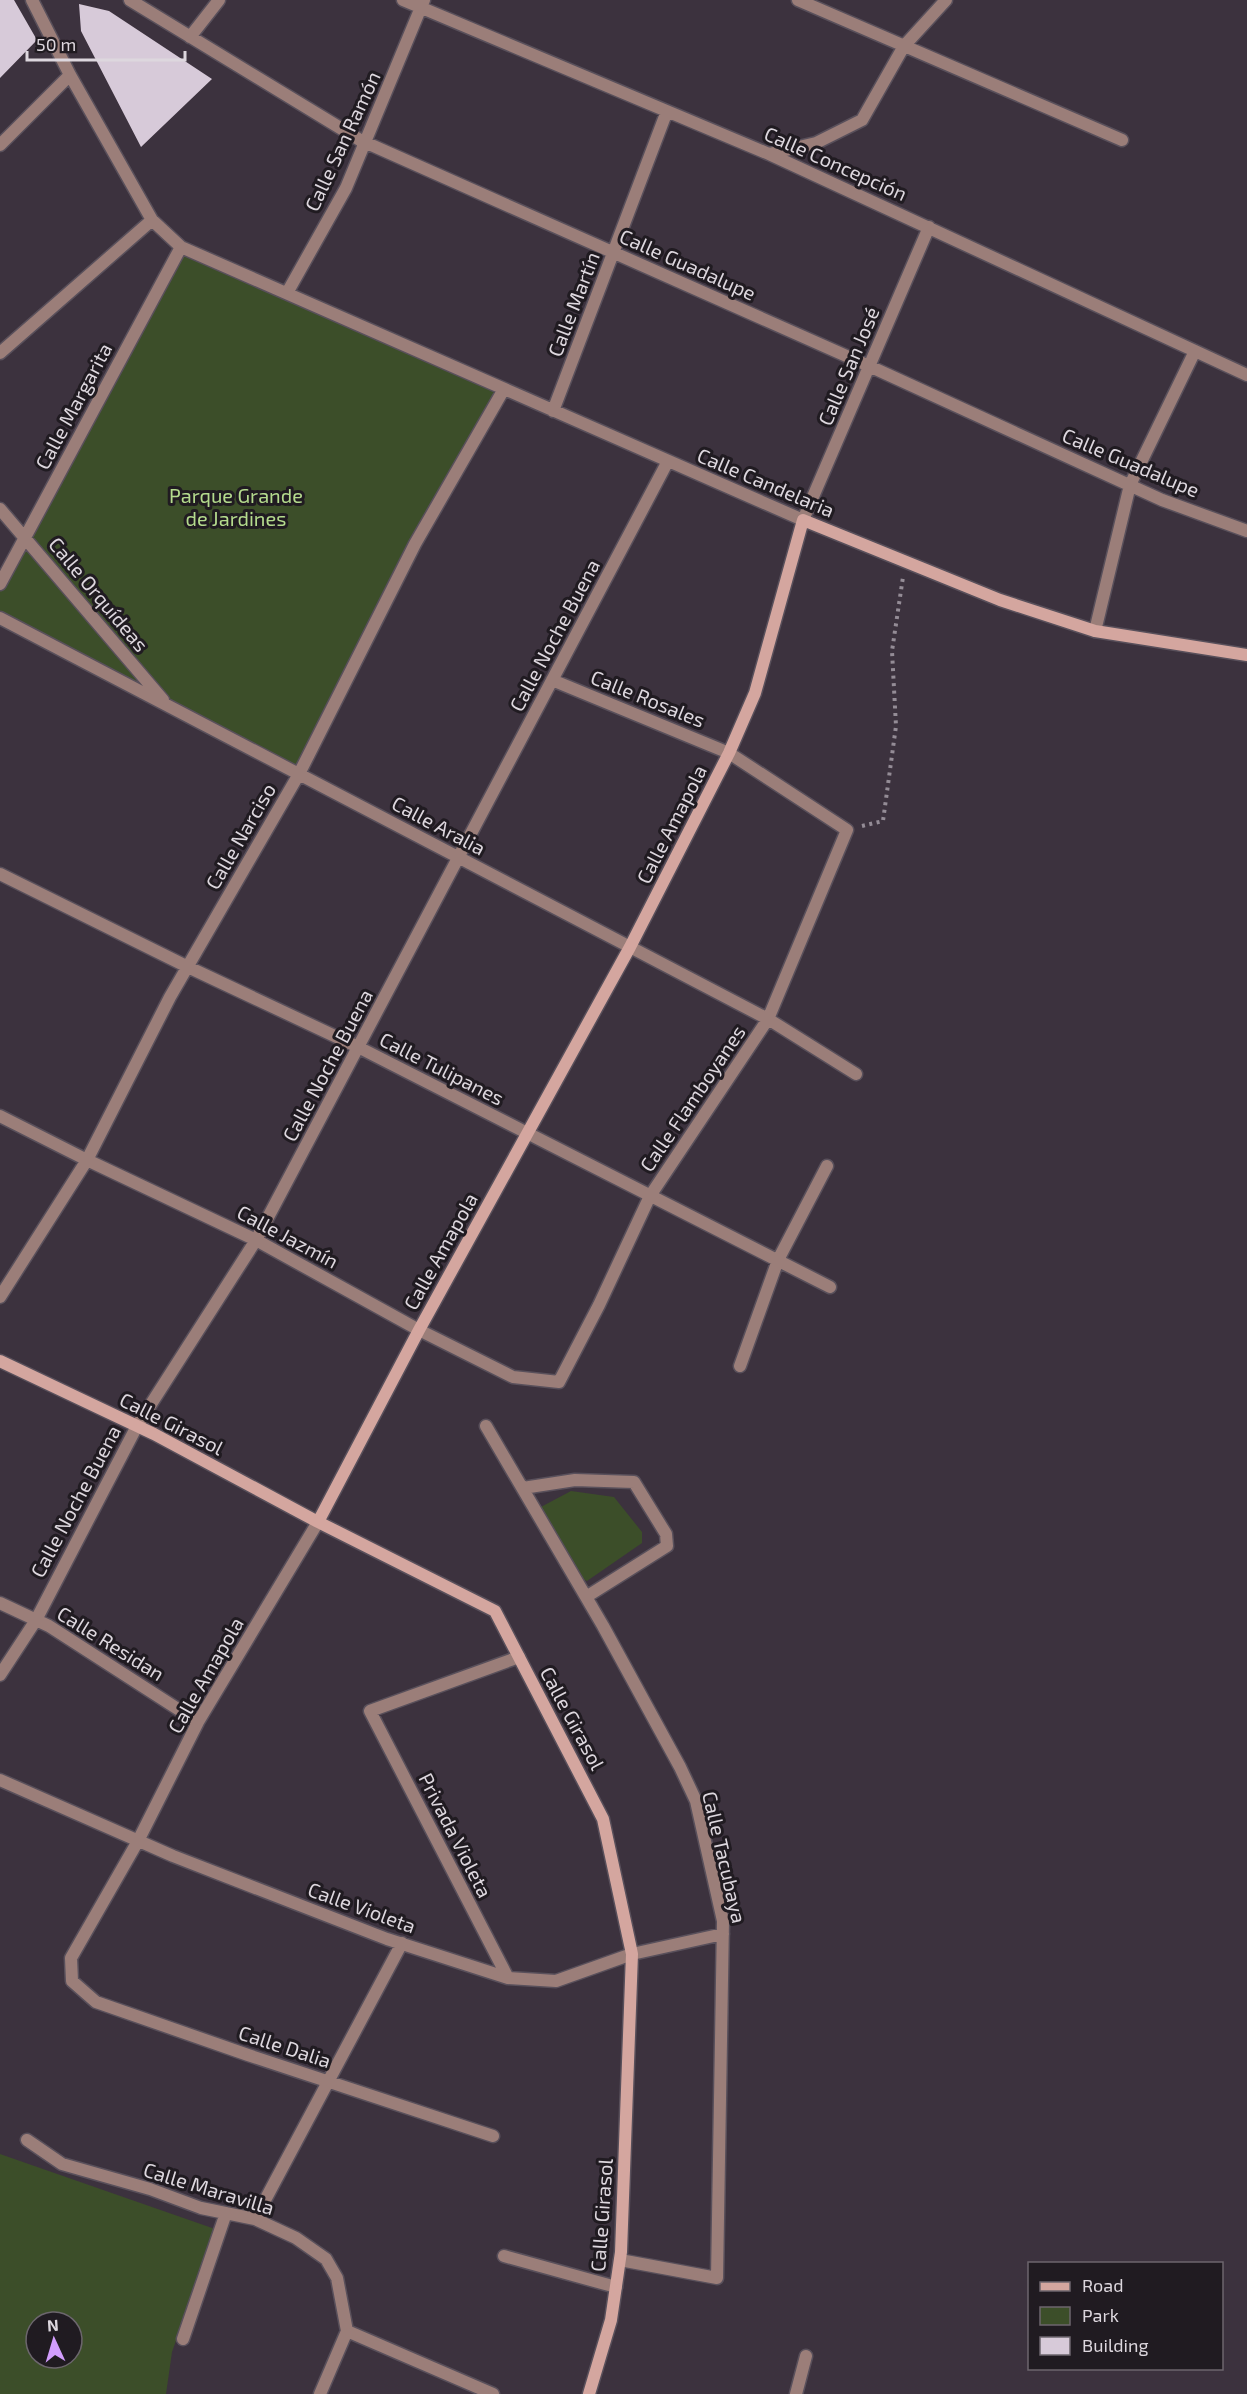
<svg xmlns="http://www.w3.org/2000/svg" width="1247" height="2394" font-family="'Exo 2',sans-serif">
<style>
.green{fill:#3c4e29;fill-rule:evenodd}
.building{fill:#d7cad9}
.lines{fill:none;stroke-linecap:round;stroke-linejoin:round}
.street-casing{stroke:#59505b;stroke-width:15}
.secondary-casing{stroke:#59505b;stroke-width:15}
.path{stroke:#948c96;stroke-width:4;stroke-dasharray:3 4.5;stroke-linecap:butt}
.street{stroke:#9b7e79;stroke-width:12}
.secondary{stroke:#d4a69f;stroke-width:12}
.labels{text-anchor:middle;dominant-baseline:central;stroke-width:6;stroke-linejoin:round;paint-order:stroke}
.street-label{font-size:20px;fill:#ddd7de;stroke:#201b21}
.park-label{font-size:20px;fill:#b4db8d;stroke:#201b21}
</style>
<rect width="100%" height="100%" fill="#3c323e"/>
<path class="green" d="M181 247 504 389 402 554 299 774 0 618V584Z
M571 1491 614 1497 642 1532V1543L587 1581 577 1576 539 1508Z
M0 2154 215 2229 172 2352 166 2394H0ZM36 2322H72V2358H36Z"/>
<path class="building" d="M0 0H14L37 40 0 78Z
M79 4 109 11 212 79 141 147 81 31Z"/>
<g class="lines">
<defs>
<path id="street" d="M32 0 70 75 152 220 181 247 803 520 929 227
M130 0 360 140 869 366 1162 500 1247 531
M403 0 769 154 1247 375
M798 0 1122 140
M190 37 219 0
M0 145 70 75
M769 154 816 143 862 120 904 46 946 0
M287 293 346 188 424 0
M0 353 152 220
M553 411 667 111
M0 509 163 700
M0 584 181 247
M0 618 768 1019 856 1074
M1095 631 1130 485 1195 351
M0 874 188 967 358 1047 830 1287
M0 1116 87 1160 256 1240 419 1330 513 1377 559 1382 599 1305 650 1196 768 1019 847 830 729 753 552 680
M0 1297 87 1160 170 997 299 774 415 544 504 389
M740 1366 778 1260 827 1166
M486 1426 603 1626 680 1767 696 1801 723 1921 717 2278 620 2260
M523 1488 575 1480 634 1482 666 1534 667 1546 586 1597
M318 1522 198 1722 138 1841 71 1958 72 1981 96 2002 248 2055 493 2136
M0 1603 49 1626 198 1722
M0 1675 36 1620 137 1426 256 1240 668 461
M0 1780 173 1856 387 1939 508 1978 556 1981 632 1954 723 1934
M508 1978 370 1711 519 1657
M27 2140 62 2164 150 2189 201 2208 255 2219 296 2238 326 2259 337 2278 347 2331 493 2394
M255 2219 402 1943
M504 2256 616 2287
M183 2339 226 2213
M320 2394 347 2331
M796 2394 806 2356"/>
<path id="secondary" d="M0 1361 154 1434 318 1522 495 1611 603 1819 632 1954 621 2252 611 2320 589 2394
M318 1522 419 1330 630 947 729 753 755 693 803 520 1000 600 1095 631 1247 655"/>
</defs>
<use href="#street" class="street-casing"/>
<use href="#secondary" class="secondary-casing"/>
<path class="path" d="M862 826 883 821 896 726 892 651 903 577"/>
<use href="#street" class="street"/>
<use href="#secondary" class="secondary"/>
</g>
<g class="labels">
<g class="street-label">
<text transform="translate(342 141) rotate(-65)">Calle San Ramón</text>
<text transform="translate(836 163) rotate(24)">Calle Concepción</text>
<text transform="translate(688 264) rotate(24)">Calle Guadalupe</text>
<text transform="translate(573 304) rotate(-69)">Calle Martín</text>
<text transform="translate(848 366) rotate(-67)">Calle San José</text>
<text transform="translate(73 406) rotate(-62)">Calle Margarita</text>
<text transform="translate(1131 462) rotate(23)">Calle Guadalupe</text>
<text transform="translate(766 482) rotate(23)">Calle Candelaria</text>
<text transform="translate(99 594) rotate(50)">Calle Orquídeas</text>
<text transform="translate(554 635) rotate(-62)">Calle Noche Buena</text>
<text transform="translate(648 698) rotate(22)">Calle Rosales</text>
<text transform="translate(671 824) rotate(-63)">Calle Amapola</text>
<text transform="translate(439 825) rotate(28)">Calle Aralia</text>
<text transform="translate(240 836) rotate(-60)">Calle Narciso</text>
<text transform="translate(327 1065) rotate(-62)">Calle Noche Buena</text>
<text transform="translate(442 1068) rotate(27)">Calle Tulipanes</text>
<text transform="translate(692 1098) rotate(-56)">Calle Flamboyanes</text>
<text transform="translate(288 1236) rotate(28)">Calle Jazmín</text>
<text transform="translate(440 1251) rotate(-61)">Calle Amapola</text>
<text transform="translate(172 1423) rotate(27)">Calle Girasol</text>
<text transform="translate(75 1501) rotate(-62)">Calle Noche Buena</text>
<text transform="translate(111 1643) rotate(32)">Calle Residan</text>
<text transform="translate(205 1675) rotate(-60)">Calle Amapola</text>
<text transform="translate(573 1718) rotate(62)">Calle Girasol</text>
<text transform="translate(456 1835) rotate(63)">Privada Violeta</text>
<text transform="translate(725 1857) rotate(77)">Calle Tacubaya</text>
<text transform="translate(362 1907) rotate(20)">Calle Violeta</text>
<text transform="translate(285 2046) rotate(18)">Calle Dalia</text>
<text transform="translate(209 2188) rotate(17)">Calle Maravilla</text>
<text transform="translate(601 2215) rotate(-86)">Calle Girasol</text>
</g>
<g class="park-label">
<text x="236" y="495">Parque Grande<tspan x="236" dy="23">de Jardines</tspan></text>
</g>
</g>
<rect x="1028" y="2262" width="195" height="108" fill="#201b21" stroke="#6c666d" stroke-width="1.5"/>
<rect x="1040" y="2282" width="30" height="9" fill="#d4a69f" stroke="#6c666d" stroke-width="1.5"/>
<text x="1082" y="2292" font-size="18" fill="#ddd7de">Road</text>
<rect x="1040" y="2307" width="30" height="18" fill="#3c4e29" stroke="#6c666d" stroke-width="1.5"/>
<text x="1082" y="2322" font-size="18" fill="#ddd7de">Park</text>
<rect x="1040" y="2337" width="30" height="18" fill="#d7cad9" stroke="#6c666d" stroke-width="1.5"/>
<text x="1082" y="2352" font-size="18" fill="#ddd7de">Building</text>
<g transform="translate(54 2340) rotate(356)"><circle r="28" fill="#201b21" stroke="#6c666d" stroke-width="1.5"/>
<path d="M0-4.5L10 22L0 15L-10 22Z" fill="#d29dfd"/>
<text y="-9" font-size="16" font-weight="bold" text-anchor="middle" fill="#ddd7de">N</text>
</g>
<path d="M27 51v9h158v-9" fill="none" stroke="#ddd7de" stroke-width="3"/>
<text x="36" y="51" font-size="18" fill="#ddd7de" stroke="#201b21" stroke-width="4.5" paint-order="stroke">50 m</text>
</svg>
